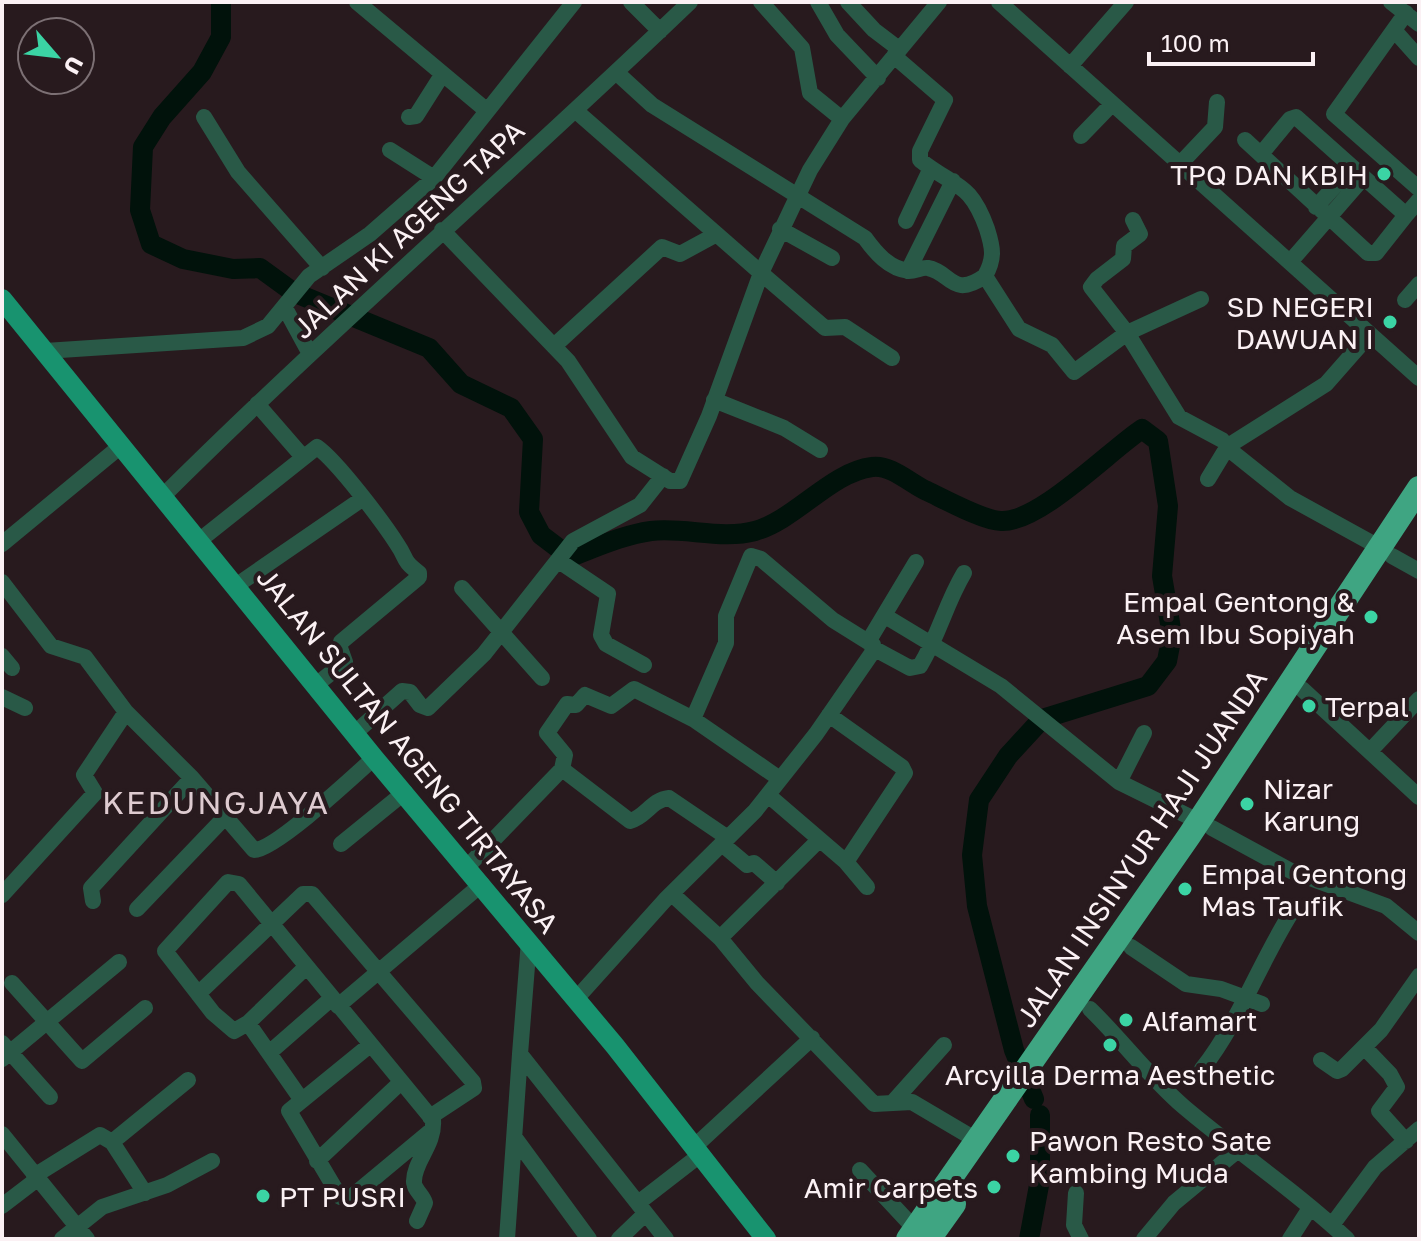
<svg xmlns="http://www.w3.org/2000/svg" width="1421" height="1241" font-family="'Golos Text',sans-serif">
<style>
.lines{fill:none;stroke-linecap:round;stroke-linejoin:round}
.river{stroke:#01120b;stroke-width:20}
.minor{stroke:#295947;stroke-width:16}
.major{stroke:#18936f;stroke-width:20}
.highway{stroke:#3fa582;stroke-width:24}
.poi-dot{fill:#3bd4a4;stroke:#281a1e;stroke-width:3}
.labels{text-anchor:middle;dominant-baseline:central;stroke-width:8;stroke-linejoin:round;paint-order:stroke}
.poi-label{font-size:28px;fill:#fbf1f4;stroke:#281a1e;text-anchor:start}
.street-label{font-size:28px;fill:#fbf1f4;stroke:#281a1e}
.quarter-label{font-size:32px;letter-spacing:2px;fill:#decbd0;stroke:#281a1e}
</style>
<rect width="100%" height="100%" fill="#281a1e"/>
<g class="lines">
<path class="river" d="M221 2V37L202 72 162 117 143 147 140 210 151 244 183 259 233 269 260 268 293 292 429 348 461 384 511 408 533 439 529 512 541 535 570 557C597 547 623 535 651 531 685 527 721 540 755 531 795 520 831 472 872 467 891 464 911 484 927 491 944 499 984 521 1001 521 1039 523 1109 451 1142 429L1158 441 1168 506 1162 576 1172 635 1167 661 1148 686 1042 719 1008 756 979 800 972 855 977 906 1014 1050 1034 1099
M1029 1239 1040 1180V1115"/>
<path class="minor" d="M357 2 486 110
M631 2 660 31
M761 2 802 48 810 93 842 119
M818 2 837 35 878 78
M848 2 874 30 899 49
M999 2 1419 378
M1391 2 1419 24
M1406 13 1334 114 1418 188
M1394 30 1419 58
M894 56 945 100 920 151V160C955 188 970 181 987 229 993 248 995 258 985 276
M1070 66 1126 2
M617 73 652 105 865 238C875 252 889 269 909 271 916 271 922 267 928 268 951 272 952 299 985 276L1019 329 1052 345 1074 372 1127 333 1201 299
M204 117 238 172 322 268
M409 117 416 116 442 75
M1081 136 1112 104
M1245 140 1368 253H1376L1406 215 1296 117 1290 119 1261 154
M390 150 434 178
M1180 164 1215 127 1217 102
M1316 207 1352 167
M1406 215 1419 200
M1133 220 1140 234 1124 246 1123 259 1097 279 1091 287 1127 333 1179 417 1222 440 1231 451 1290 498 1379 547
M906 221 931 168
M780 229 832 258
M442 230 568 361 632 457 670 481H680L709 416 761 273 576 111
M1290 262 1363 178
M908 271 953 181
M1405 300 1419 284
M285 308 310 354
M554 346 662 247 680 254 715 235
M45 351 243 338 268 326 309 276 370 234 434 178 574 2
M892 358 845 327 825 328 761 273 810 170 842 119 939 2
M714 400 784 428 820 450
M257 404 303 457
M1208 479 1228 446 1326 384 1370 334
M163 496C334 326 516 169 690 2
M200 540 317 447C337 461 383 522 397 544 408 560 401 559 419 573V577L341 642 340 648 345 662 317 684
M2 544 122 445
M1392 556 1419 571
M559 561 608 594 601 635 606 644 644 665
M2 582 51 646 85 657 126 712 192 778 254 850C275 850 354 776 374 758
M237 585 362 499
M462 588 542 678
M885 616 1001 686 1119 782 1198 821
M868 642 916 562
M873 648 910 668 920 666C940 633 945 605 964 573
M2 656 12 668
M1302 689 1419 797
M2 697 25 708
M829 715 902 767 905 773 846 862
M356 732 402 691 410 692 420 705 428 708 484 654 573 541 640 505 663 476
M1371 750 1419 699
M562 769 630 821C646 817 651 800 669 798L728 838
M1119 782 1144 733
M768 795 846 862 867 887
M1212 828 1291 871 1386 906 1419 933
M341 844 405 792
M722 844 747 865 754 863 777 883
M467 867 562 769 565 755 547 733 567 704 576 705 585 695 611 706 634 689 693 719 780 779
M672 894 720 938 757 983 874 1104 912 1102 978 1141
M2 895 95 793 84 775 126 712
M93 901 91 888 192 778
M137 909 226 816
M720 938 819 840
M529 941 520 1054 666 1239
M1131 947 1186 984 1221 989 1262 1004
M306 967 248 1023 234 1031 213 1013 165 951 228 882 239 884 433 1120C435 1145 414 1161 414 1181 413 1189 423 1195 425 1203L417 1221
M12 983 82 1061 145 1008
M198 994 303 894H312L473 1082 474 1088 430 1117
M576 999 665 900 755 811 816 734 872 653 873 645 833 620 761 559 751 556 726 616V643L693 719
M338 1006 482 884
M1090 1009C1123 1041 1149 1077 1184 1107 1237 1152 1296 1191 1347 1239
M248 1023 301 1099
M2 1043 50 1097
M370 1045 289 1111 340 1197 349 1199 432 1130
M1364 1047 1390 1074 1397 1087 1379 1111 1406 1141
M269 1053 332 998
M2 1059 119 962
M1321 1060 1337 1071 1342 1069 1381 1030 1419 976
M1202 1069C1239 1022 1259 964 1291 913
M893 1102 944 1045
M2 1134 87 1239
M515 1138 589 1239
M112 1142 188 1080
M694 1147 812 1038
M317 1161 400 1083
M860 1170 915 1229
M34 1176 100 1135 112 1142 145 1193
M1076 1193 1074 1225 1081 1239
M638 1203 700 1155
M2 1206 36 1180
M1332 1225 1375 1167 1419 1129
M62 1239 102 1207 167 1185 212 1161
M507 1239 520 1054
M619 1239 645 1214
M1144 1239 1174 1203 1238 1150
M1290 1239 1310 1208"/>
<path class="major" d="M2 299 374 758 615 1046 766 1239"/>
<path class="highway" d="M908 1239 1189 836 1419 488
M929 1239 954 1204"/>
</g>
<g class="poi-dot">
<circle cx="1384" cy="174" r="8"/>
<circle cx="1390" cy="322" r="8"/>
<circle cx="1371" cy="617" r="8"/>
<circle cx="1309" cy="706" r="8"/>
<circle cx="1247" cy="804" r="8"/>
<circle cx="1185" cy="889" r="8"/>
<circle cx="1126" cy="1020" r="8"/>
<circle cx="1110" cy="1045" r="8"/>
<circle cx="1013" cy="1156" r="8"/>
<circle cx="994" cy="1187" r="8"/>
<circle cx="263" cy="1196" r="8"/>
</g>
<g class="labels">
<g class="poi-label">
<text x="1368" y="174" text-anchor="end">TPQ DAN KBIH</text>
<text x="1374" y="306" text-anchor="end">SD NEGERI<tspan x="1374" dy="32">DAWUAN I</tspan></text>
<text x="1355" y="601" text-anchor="end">Empal Gentong &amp;<tspan x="1355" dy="32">Asem Ibu Sopiyah</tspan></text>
<text x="1325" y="706">Terpal</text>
<text x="1263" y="788">Nizar<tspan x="1263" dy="32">Karung</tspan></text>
<text x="1201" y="873">Empal Gentong<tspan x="1201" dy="32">Mas Taufik</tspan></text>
<text x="1142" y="1020">Alfamart</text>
<text x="1110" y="1074" text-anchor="middle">Arcyilla Derma Aesthetic</text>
<text x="1029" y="1140">Pawon Resto Sate<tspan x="1029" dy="32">Kambing Muda</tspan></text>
<text x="978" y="1187" text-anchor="end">Amir Carpets</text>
<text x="279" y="1196">PT PUSRI</text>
</g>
<g class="street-label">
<text transform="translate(408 229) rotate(-43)">JALAN KI AGENG TAPA</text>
<text transform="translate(408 750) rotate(51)">JALAN SULTAN AGENG TIRTAYASA</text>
<text transform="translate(1141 848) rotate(-56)">JALAN INSINYUR HAJI JUANDA</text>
</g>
<g class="quarter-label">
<text x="216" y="802">KEDUNGJAYA</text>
</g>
</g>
<rect width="1421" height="1241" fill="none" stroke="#fbf1f4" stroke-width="8"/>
<g transform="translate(56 56) rotate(118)"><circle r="38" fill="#281a1e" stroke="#7c7074" stroke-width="2"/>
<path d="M0-6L14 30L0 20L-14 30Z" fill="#3bd4a4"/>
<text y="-12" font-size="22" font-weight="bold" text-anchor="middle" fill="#fbf1f4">U</text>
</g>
<path d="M1149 52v12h164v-12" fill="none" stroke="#fbf1f4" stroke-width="4"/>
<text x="1161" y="52" font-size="24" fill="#fbf1f4" stroke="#281a1e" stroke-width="6" paint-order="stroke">100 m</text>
</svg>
